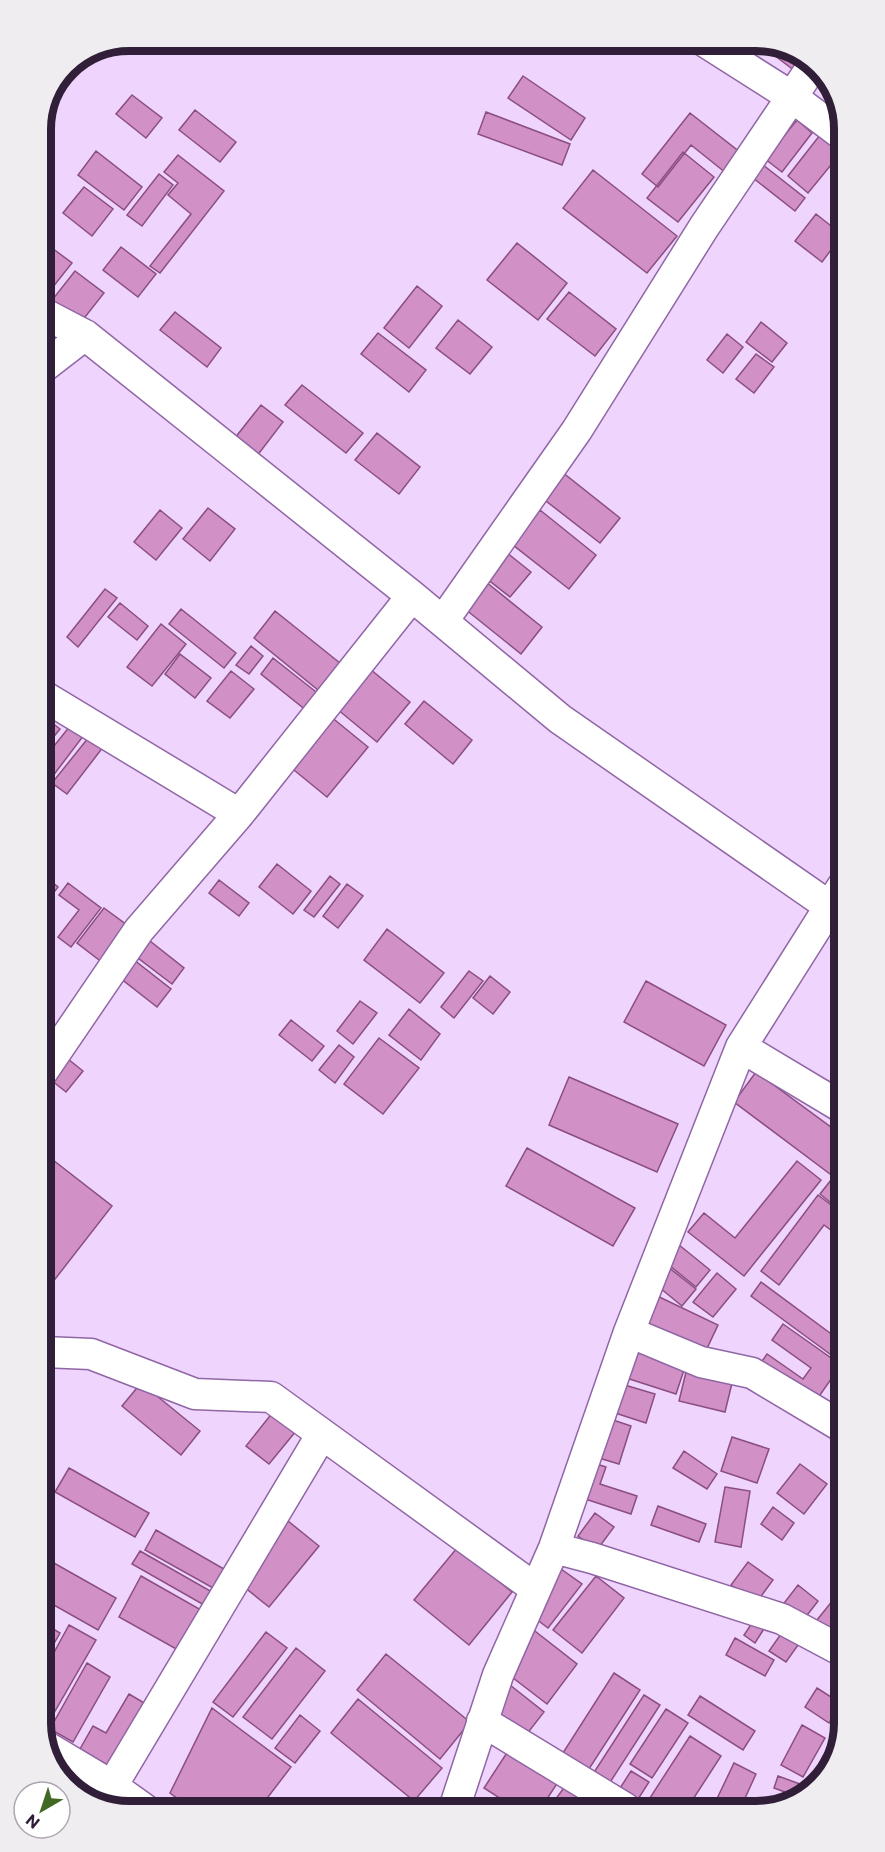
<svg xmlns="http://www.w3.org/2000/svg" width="885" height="1852" font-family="Commissioner,sans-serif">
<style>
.building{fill:#d291c6;stroke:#8a4e7f;stroke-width:1.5}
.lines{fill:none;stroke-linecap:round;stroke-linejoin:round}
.minor-casing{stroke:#9066a5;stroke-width:33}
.minor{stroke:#fff;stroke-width:30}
.rim{fill:none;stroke:#311f39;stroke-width:8}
</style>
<rect width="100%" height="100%" fill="#efd4fe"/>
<path class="building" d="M732 41H763L752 56Z
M774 45 806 57 795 71 770 52Z
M523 76 585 118 571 140 508 98Z
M132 95 162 118 146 138 116 114Z
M195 110 236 142 220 162 179 130Z
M486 112 570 144 562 165 478 134Z
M690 113 741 153 726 173 691 145 658 187 642 174Z
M797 120 812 133 782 172 765 159Z
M820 135 840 150V154L808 193 788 176Z
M96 151 142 187 124 210 78 175Z
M683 152 714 177 678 222 647 198Z
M178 155 224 191 160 273 150 266 191 214 168 195 178 183 164 172Z
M758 161 805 198 795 211 748 174Z
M593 170 677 236 647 273 563 208Z
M159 174 173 185 142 226 127 215Z
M41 175 48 181 41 191Z
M84 187 113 209 92 236 63 213Z
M816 214 840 233V238L822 262 795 241Z
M517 243 567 283 538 320 487 280Z
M121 247 156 274 138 297 103 270Z
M52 248 72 263 49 292 41 286V262Z
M75 271 104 293 78 326 49 304Z
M417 286 442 306 409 348 384 328Z
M569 292 616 329 595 356 547 319Z
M175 312 221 348 207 367 160 330Z
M458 320 492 347 470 374 436 348Z
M761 322 787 343 772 362 746 342Z
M378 333 426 370 409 392 361 354Z
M727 334 743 347 723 373 707 360Z
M756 354 774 367 754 393 736 379Z
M302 385 363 433 346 453 285 405Z
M261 405 283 422 253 461 231 443Z
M377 433 420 467 399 494 355 460Z
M841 448V466L832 459Z
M557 468 620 518 600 543 537 494Z
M208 508 235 529 210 561 183 539Z
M160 510 182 528 156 560 134 542Z
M540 510 596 555 569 589 513 545Z
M506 552 531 572 510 597 486 578Z
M486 582 542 627 521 654 465 609Z
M105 589 117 598 78 647 67 637Z
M120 603 148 626 137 640 108 617Z
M181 609 236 653 224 668 169 624Z
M275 611 340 663 318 690 254 638Z
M161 624 186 644 152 686 127 667Z
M42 636 53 644 42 657Z
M251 646 263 656 249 674 236 665Z
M180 654 211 678 195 698 165 674Z
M273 658 320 695 307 711 261 674Z
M370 669 410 702 377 742 337 709Z
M231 671 254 689 230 718 207 701Z
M424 701 472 740 453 764 405 724Z
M42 715 60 729 42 751Z
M330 716 368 747 327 797 289 766Z
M74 721 87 731 46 785 43 782 42 761Z
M93 732 107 742 67 794 52 783Z
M277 864 311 891 293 914 259 887Z
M43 875 58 887 43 907Z
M330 876 340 884 314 917 304 910Z
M219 880 249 903 239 916 209 893Z
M68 883 101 908 71 947 58 937 79 910 59 895Z
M347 884 363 896 338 928 323 916Z
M104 908 131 928 103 963 77 943Z
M387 929 444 973 420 1003 364 960Z
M150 941 184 968 172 984 138 958Z
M129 956 171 989 157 1007 115 974Z
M469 971 483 981 454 1018 441 1007Z
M490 976 510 992 493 1014 473 998Z
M646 981 726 1025 704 1066 624 1022Z
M360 1001 377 1013 353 1044 337 1031Z
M409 1009 440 1034 421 1060 389 1035Z
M291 1020 324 1046 312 1061 279 1035Z
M379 1038 419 1068 383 1114 344 1084Z
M339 1045 354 1057 335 1083 319 1070Z
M63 1055 83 1071 66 1092 46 1076Z
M756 1072 843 1136V1156L830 1174 734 1102Z
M569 1077 678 1124 657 1172 549 1125Z
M527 1148 635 1208 613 1246 506 1186Z
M44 1153 112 1206 45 1292 44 1291Z
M797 1161 821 1180 744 1276 688 1232 704 1213 735 1238Z
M843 1165V1197L836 1207 820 1194Z
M818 1195 843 1214V1239L824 1225 779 1285 761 1271Z
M668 1236 710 1270 696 1287 654 1253Z
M663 1263 696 1289 682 1306 649 1279Z
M717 1273 736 1289 713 1317 693 1302Z
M761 1282 830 1333 843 1315V1352L838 1360 751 1296Z
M651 1293 718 1325 702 1359 635 1327Z
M783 1324 841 1365 813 1405 758 1367 767 1354 803 1379 811 1368 772 1340Z
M626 1345 686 1364 676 1394 617 1375Z
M687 1368 733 1379 725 1412 679 1401Z
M141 1383 200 1431 181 1455 122 1406Z
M618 1383 655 1394 646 1423 609 1411Z
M273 1412 296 1431 269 1464 246 1446Z
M604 1417 631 1426 619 1464 592 1456Z
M732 1437 769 1449 757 1483 721 1471Z
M684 1451 717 1474 707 1489 673 1468Z
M581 1459 606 1467 600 1484 637 1496 631 1514 570 1494Z
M800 1464 827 1484 804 1514 777 1493Z
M69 1468 149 1513 135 1537 55 1492Z
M725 1487 750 1491 741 1547 715 1542Z
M658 1506 706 1524 699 1542 651 1525Z
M773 1507 794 1523 782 1540 761 1524Z
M595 1513 614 1527 597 1550 578 1536Z
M283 1517 319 1546 269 1607 233 1578Z
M156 1530 224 1569 213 1588 145 1550Z
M457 1548 512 1592 469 1645 414 1600Z
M844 1548V1577L831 1567Z
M140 1551 212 1592 204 1605 132 1564Z
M45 1558 116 1598 98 1630 45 1600Z
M748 1562 773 1580 756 1603 731 1585Z
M561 1569 582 1584 548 1628 527 1612Z
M141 1576 201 1610 178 1650 119 1617Z
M596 1576 624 1598 582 1653 553 1630Z
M798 1585 818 1601 801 1623 781 1607Z
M833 1600 844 1609V1617L828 1637 813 1625Z
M756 1617 767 1624 755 1643 744 1635Z
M45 1624 60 1633 45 1659Z
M69 1625 96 1640 47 1725 45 1724V1669Z
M786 1627 803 1638 786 1662 769 1651Z
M531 1628 577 1664 547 1704 500 1668Z
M266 1632 287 1648 233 1717 213 1702Z
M735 1638 774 1660 765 1676 726 1655Z
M296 1648 325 1671 272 1739 243 1717Z
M386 1654 470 1722 440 1759 357 1690Z
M87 1663 110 1677 73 1742 50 1729Z
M614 1673 640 1690 587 1772 561 1756Z
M510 1685 544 1712 523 1739 489 1711Z
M817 1688 842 1704 829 1723 805 1707Z
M129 1694 151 1707 116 1770 80 1749 93 1726 106 1733Z
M644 1695 660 1705 607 1787 591 1777Z
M700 1696 755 1731 743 1750 688 1715Z
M358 1699 442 1768 414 1801 331 1733Z
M212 1708 291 1767 258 1810 194 1811 170 1793Z
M666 1709 688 1723 652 1778 630 1764Z
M300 1715 320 1731 295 1763 275 1748Z
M802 1725 825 1738 803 1777 781 1765Z
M690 1736 721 1756 688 1807 651 1808 646 1804Z
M510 1748 560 1779 541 1808 517 1809 484 1788Z
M823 1756 832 1760 826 1776 818 1783 811 1779Z
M734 1763 756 1774 741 1807H713Z
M631 1771 649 1782 633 1807 615 1796Z
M778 1776 811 1788 798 1797 774 1788Z
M65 1780 123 1811 75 1793Z
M566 1785 579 1795 570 1808H549Z
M782 1796 793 1800 785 1807H778Z"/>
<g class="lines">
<defs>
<path id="minor" d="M704 41 792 97 840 133
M41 312 85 335 412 596 560 719 842 915
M41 369 85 335
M443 621 577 430 704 227 814 64
M42 695 239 814
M741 1047 843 1108
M43 1071 139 930 239 814 412 596
M629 1332 701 1362 752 1373 844 1428
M44 1352 91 1354 195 1394 271 1397 536 1589
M554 1548 592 1558 782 1619 844 1652
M482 1721 625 1808
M45 1746 112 1786 147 1811
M112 1786 322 1434
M454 1809 498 1675 554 1548 629 1332 741 1047 842 887"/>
</defs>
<use href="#minor" class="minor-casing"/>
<use href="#minor" class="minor"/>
</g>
<path d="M0 0H885V1852H0ZM129 51H756A78 78 0 0 1 834 129V1723A78 78 0 0 1 756 1801H129A78 78 0 0 1 51 1723V129A78 78 0 0 1 129 51Z" fill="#efedef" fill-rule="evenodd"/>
<path class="rim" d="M129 51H756A78 78 0 0 1 834 129V1723A78 78 0 0 1 756 1801H129A78 78 0 0 1 51 1723V129A78 78 0 0 1 129 51Z"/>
<g transform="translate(42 1810) rotate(219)"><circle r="28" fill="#ffffff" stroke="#ada5b0" stroke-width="1.5"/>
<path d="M0-4.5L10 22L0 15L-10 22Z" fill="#426924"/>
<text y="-9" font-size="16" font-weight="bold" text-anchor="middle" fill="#311f39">N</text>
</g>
</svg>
